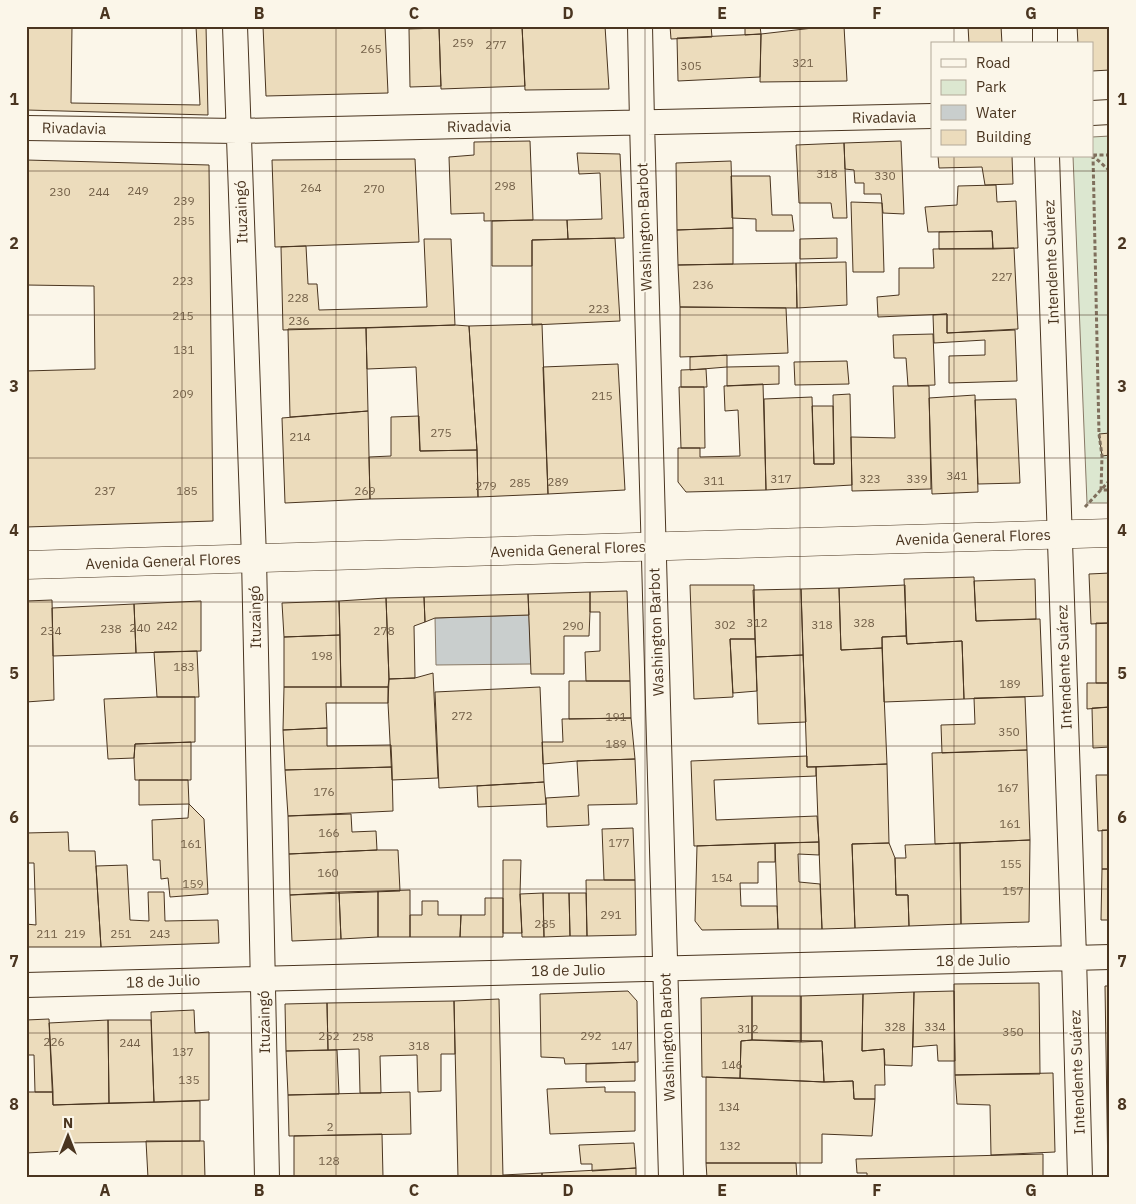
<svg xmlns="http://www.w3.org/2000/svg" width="1136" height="1204" font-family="'IBM Plex Sans',sans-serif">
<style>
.green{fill:#dce7d0;stroke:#887966}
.water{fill:#c9cecd;stroke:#887966}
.building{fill:#ecdcbc;stroke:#4a3520}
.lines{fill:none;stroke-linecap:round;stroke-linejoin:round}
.minor-casing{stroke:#4a3520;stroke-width:26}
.tertiary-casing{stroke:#4a3520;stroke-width:29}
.path{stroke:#7f6f5c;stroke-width:3;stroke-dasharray:4 2.5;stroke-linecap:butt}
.minor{stroke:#fbf6e9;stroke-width:24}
.tertiary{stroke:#fbf6e9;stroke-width:28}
.grid{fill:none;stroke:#4a3520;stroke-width:1;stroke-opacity:0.55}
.labels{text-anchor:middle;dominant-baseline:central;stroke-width:4;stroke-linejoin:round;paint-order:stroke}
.number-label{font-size:12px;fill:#725f47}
.street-label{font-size:15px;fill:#4a3520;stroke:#fbf6e9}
.neatline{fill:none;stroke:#4a3520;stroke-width:2}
.grid-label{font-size:16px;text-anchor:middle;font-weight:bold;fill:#4a3520}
</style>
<rect width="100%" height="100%" fill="#fbf6e9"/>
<path class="green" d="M1110 136V503H1087L1073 156H1092V137Z"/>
<path class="water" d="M529 615 531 664 436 665 435 618Z"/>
<path class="building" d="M26 26H72L71 103 200 105 196 26H206L208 115 26 110Z
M263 26H385L388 93 266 96Z
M439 26H522L525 86 441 89Z
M522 26H605L609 89 525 90Z
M670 26H711L712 37 671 39Z
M745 26H760L761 34 745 35Z
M813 26H844L847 81 760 82 761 34 813 28Z
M968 26H1001L1002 44H969Z
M1077 26H1110V70L1092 71V44H1078Z
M439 28 441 86 410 87 409 29Z
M761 34 760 77 678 81 677 38Z
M530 141 533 220 484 221V213L451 214 449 157 474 155V142Z
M901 141 904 214 883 213 881 194H864V183H855L854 170 845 169 844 143Z
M844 143 847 218H833L831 203H799L796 145Z
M577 153 620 154 624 238 568 239 567 220 602 219 600 173 579 174Z
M938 156H1012L1013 184 985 185 982 167 939 168Z
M415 159 419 242 275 247 272 160Z
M26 160 209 165 213 521 26 527V371L95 369 94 286 26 285Z
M731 161 733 228 677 230 676 163Z
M731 176H770L772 215H792L794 231H756V219L732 218Z
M996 185 997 202 1016 201 1018 248 993 249 992 231 928 232 925 207 957 205 958 186Z
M851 202 882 203 884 272H853Z
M533 220H567L568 239 532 240V266H492V221Z
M733 228V264L678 265 677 230Z
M992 231 993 249H939V232Z
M615 238 620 321 532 325V240Z
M837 238V258L800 259V239Z
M424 239H451L455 325 283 330 281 247 306 246 308 284H317L319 310 427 307Z
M1014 248 1018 329 947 333V314L878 317 877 297 899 295V268H934L933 249Z
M846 262 847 305 797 308 796 263Z
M796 263 797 308 680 307 678 265Z
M680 307 786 308 788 353 680 357Z
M947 314V333L1015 330 1017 381 949 383V356L985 355V340L934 343 933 315Z
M542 324 548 494 478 497 477 450 469 326Z
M455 325 469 326 477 450 420 451 416 367 367 369 366 328Z
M366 328 368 411 290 417 288 329Z
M933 334 935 385 908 386 906 358H894L893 335Z
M727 355V367L690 370V357Z
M847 361 849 384 795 385 794 362Z
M618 364 625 490 548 494 543 367Z
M779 366V384L727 386V367Z
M706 369 707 387H681V370Z
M763 384 766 490 686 492 678 482V448H700V457L740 456 738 410 725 411 724 386Z
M893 386H929L931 489 852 491 851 437 895 438Z
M679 387H704L705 448H681Z
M850 394 852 485 766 490 764 399 812 397 814 464H834L833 395Z
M975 395 978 492 932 494 929 398Z
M1016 399 1020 483 978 484 975 400Z
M812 406H833L834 464H814Z
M368 411 370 499 285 503 282 418Z
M419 416 420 451 477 450 478 497 370 499 369 457 391 456V417Z
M1110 433V455L1102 456 1099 434Z
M1110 573V623L1091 624 1089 574Z
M974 577 976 621 1040 619 1043 696 964 699 962 641 907 644 904 579Z
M1035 579 1036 619 976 621 974 581Z
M690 585H754L755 639H730L733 697 694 699Z
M905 585 906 636 882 637V648L841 650 839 588Z
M839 588 841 650 882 648 887 764 807 767 801 589Z
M801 589 803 655 756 657 753 590Z
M627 591 630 681H586L585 652 600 651V612H590V592Z
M590 592V612L589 636H564V674H531L528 594Z
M528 594 529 615 435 618 425 622 424 597Z
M424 597 425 622 414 626 415 678 389 679 386 598Z
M386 598 389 679 388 687H341L339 601Z
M52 600 54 700 26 702V601Z
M201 601V651L136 653 134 604Z
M339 601 340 635 284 637 282 603Z
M134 604 136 653 53 656 52 608Z
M1096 623H1110V683H1096Z
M340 635 341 687H284V637Z
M906 636 907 644 962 641 964 699 884 702 882 637Z
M730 639H755L757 691 733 693Z
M197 651 199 697H157L154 652Z
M803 655 806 722 758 724 756 657Z
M433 673 438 778 392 780 388 703 389 679 415 678Z
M569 681H630L631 718 569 719Z
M1087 683H1110V707L1087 709Z
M284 687H388V703H326L327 728 283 730Z
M540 687 544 782 439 788 435 692Z
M157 697H195V742L135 744 134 758 108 759 104 699Z
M1025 697 1027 750 942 753 941 725 975 724 974 698Z
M1110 707V747L1093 748 1092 708Z
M631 718 635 759 577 761 543 764 542 742H563L562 719Z
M327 728V746L391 745 392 767 285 770 283 730Z
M191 742V780H135L134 758 135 744Z
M1027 750 1030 840 935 844 932 753Z
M807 756V767H816V776L714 780 716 820 817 816 819 842 694 846 691 761Z
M635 759 637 804 588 805 589 825 547 827 546 798 579 796 577 761Z
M887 764 889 843 852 844 855 928 822 929 816 767Z
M392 767 393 811 288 816 285 770Z
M1096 775H1110V830L1098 831Z
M139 780H188L189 804 139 805Z
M544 782 546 804 478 807 477 786Z
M189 804 204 819 208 894 170 897 168 878 161 879 160 860H153L152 820 188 818Z
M351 814 352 832 376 831 377 850 289 854 288 816Z
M633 828 635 880H604L602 829Z
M1102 830H1110V869H1102Z
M68 832 69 851H95L101 947H26V924L36 925 34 863H26V833Z
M1030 840 1029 922 961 924 960 843Z
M819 842V855L798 854 799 882 820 884 822 929H778L775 843Z
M775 843V862H758V883H740L741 906H777L778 929 702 930 695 921 697 846Z
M889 843 895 858 896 895H908L909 926 855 928 852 844Z
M960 843 961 924 909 926 908 895H896L895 858H906L905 845Z
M377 850H398L400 891 290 895 289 854Z
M503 860H521L520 894 522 933H503Z
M127 865 130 920 149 921 148 892H164L165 921 218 920 219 943 101 947 96 866Z
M1102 869H1110V920H1101Z
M586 880H635L636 935 587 936Z
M410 890V937H378V891Z
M378 891V937L341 939 339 892Z
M339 892 341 939 292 941 290 895Z
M543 893 544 937H522L520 894Z
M543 893H569L570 936 544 937Z
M569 893H586L587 936H570Z
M485 898H503V937H460L461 915H485Z
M422 901H438V915H461L460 937H410V915H422Z
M1039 983 1040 1074 955 1075 954 984Z
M1105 986H1110V1178H1108Z
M628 991 637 1001 638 1062 565 1064 564 1058 541 1057 540 994Z
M954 991 955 1061H938L937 1045 913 1047 914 992Z
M914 992 912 1066 885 1065 884 1049 862 1051 863 994Z
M863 994 862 1051 884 1049 885 1085H875V1099H854L853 1081 824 1082 822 1041 801 1042V996Z
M752 996H801V1042L752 1040Z
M752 996V1040L741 1041 740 1078 702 1077 701 998Z
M499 999 503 1177 458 1178 454 1001Z
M454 1001 455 1054H441V1091L418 1092 417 1055 380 1056 381 1093H360L359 1049 328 1050 327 1003Z
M327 1003 328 1050 286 1051 285 1004Z
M194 1010 195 1033 209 1032V1100L154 1102 151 1012Z
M49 1019 53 1092H35L34 1055H26V1020Z
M108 1020 109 1103 53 1105 49 1023Z
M108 1020H151L154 1102 109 1103Z
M752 1040 822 1041 824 1082 740 1078 741 1041Z
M337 1050 339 1094 288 1095 286 1051Z
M635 1062V1081L586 1082V1064Z
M1053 1073 1055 1152 991 1155 990 1105 957 1104 955 1075Z
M706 1077 824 1082 853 1081 854 1099H875L872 1136 822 1134V1163H706Z
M605 1087V1092H635V1131L550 1134 547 1089Z
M26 1092H53V1105L200 1101V1141L66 1143V1151L26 1153Z
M410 1092 411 1134 289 1136 288 1095Z
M382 1134 383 1177H294V1136Z
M146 1141H204L205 1178H148Z
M634 1143 636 1168 592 1171V1164H581L579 1145Z
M1043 1154V1178H867V1173H857L856 1159Z
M706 1163H796L797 1178H707Z
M636 1168V1178H542V1173Z
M542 1173V1178H503V1175Z
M294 1177H360V1178H294Z"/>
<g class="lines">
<defs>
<path id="minor" d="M235 26 254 558 267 1178
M640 26 642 122 671 1178
M1045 26V44
M1092 113 1110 112
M26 128 238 131 932 116
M1047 156 1074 957 1080 1178
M26 985 1110 957"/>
<path id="tertiary" d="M26 565 1110 533"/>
</defs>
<use href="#minor" class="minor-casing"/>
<use href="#tertiary" class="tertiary-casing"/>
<path class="path" d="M1092 155 1110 171
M1093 155 1099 434 1102 456 1101 490H1110
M1093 155H1110
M1085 507 1110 480"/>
<use href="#minor" class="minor"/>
<use href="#tertiary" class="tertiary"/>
</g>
<path class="grid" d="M182 26V1178M336 26V1178M491 26V1178M645 26V1178M800 26V1178M954 26V44M954 156V1178M26 171H1110M26 315H1110M26 458H1110M26 602H1110M26 746H1110M26 889H1110M26 1033H1110"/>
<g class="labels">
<g class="number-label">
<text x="463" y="42">259</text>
<text x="496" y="44">277</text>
<text x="371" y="48">265</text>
<text x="803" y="62">321</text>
<text x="691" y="65">305</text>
<text x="827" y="173">318</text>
<text x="885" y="175">330</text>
<text x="505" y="185">298</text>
<text x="311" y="187">264</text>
<text x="374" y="188">270</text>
<text x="138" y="190">249</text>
<text x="60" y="191">230</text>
<text x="99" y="191">244</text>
<text x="184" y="200">239</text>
<text x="184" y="220">235</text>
<text x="1002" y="276">227</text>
<text x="183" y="280">223</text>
<text x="703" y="284">236</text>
<text x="298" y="297">228</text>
<text x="599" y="308">223</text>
<text x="183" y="315">215</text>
<text x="299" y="320">236</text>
<text x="184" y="349">131</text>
<text x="183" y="393">209</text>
<text x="602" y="395">215</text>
<text x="441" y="432">275</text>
<text x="300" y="436">214</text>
<text x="957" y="475">341</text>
<text x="781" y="478">317</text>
<text x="870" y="478">323</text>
<text x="917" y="478">339</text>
<text x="714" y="480">311</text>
<text x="558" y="481">289</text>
<text x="520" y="482">285</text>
<text x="486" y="485">279</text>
<text x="105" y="490">237</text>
<text x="187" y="490">185</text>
<text x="365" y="490">269</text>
<text x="757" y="622">312</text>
<text x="864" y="622">328</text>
<text x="725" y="624">302</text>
<text x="822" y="624">318</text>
<text x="167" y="625">242</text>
<text x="573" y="625">290</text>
<text x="140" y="627">240</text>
<text x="111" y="628">238</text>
<text x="51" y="630">234</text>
<text x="384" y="630">278</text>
<text x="322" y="655">198</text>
<text x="184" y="666">183</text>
<text x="1010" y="683">189</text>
<text x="462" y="715">272</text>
<text x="616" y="716">191</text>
<text x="1009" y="731">350</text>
<text x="616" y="743">189</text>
<text x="1008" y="787">167</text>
<text x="324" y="791">176</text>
<text x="1010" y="823">161</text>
<text x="329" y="832">166</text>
<text x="619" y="842">177</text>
<text x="191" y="843">161</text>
<text x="1011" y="863">155</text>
<text x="328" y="872">160</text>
<text x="722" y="877">154</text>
<text x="193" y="883">159</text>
<text x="1013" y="890">157</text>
<text x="611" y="914">291</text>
<text x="545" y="923">285</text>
<text x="47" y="933">211</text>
<text x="75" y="933">219</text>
<text x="121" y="933">251</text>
<text x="160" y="933">243</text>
<text x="895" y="1026">328</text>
<text x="935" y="1026">334</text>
<text x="748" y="1028">312</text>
<text x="1013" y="1031">350</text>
<text x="329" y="1035">252</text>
<text x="591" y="1035">292</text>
<text x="363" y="1036">258</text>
<text x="54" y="1041">226</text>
<text x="130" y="1042">244</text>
<text x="419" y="1045">318</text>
<text x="622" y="1045">147</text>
<text x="183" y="1051">137</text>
<text x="732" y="1064">146</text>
<text x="189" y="1079">135</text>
<text x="729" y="1106">134</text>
<text x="330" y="1126">2</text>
<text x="730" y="1145">132</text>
<text x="329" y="1160">128</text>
</g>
<g class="street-label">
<text transform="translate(884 117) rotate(-1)">Rivadavia</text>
<text transform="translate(479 126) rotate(-1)">Rivadavia</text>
<text transform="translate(74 128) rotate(1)">Rivadavia</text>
<text transform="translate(241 212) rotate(-92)">Ituzaingó</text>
<text transform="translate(644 227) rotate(-92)">Washington Barbot</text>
<text transform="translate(1051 262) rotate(-92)">Intendente Suárez</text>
<text transform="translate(973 537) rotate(-2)">Avenida General Flores</text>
<text transform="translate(568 549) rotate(-2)">Avenida General Flores</text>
<text transform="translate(163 561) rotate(-2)">Avenida General Flores</text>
<text transform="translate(255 617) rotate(-91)">Ituzaingó</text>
<text transform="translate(656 632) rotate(-92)">Washington Barbot</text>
<text transform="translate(1064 667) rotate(-92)">Intendente Suárez</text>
<text transform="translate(973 960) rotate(-1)">18 de Julio</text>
<text transform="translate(568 970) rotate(-1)">18 de Julio</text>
<text transform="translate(163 981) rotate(-2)">18 de Julio</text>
<text transform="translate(264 1022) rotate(-91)">Ituzaingó</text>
<text transform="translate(667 1037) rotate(-92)">Washington Barbot</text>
<text transform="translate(1077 1072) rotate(-92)">Intendente Suárez</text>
</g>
</g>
<rect width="1136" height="1204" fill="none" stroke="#fbf6e9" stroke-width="55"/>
<rect x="931" y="42" width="162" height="115" fill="#fbf6e9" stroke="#b4a999"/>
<rect x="941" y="59" width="25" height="8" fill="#fbf6e9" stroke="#b4a999"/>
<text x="976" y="68" font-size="15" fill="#4a3520">Road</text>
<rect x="941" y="80" width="25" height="15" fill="#dce7d0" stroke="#b4a999"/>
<text x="976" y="92" font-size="15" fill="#4a3520">Park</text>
<rect x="941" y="105" width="25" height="15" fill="#c9cecd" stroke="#b4a999"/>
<text x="976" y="118" font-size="15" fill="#4a3520">Water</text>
<rect x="941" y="130" width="25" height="15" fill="#ecdcbc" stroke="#b4a999"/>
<text x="976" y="142" font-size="15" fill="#4a3520">Building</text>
<g transform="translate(68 1136)" stroke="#fbf6e9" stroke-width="4" paint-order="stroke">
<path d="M0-4L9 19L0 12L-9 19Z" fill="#4a3520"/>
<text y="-8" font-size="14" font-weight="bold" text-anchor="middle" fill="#4a3520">N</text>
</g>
<rect x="28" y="28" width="1080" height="1148" class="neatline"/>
<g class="grid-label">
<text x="105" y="19">A</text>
<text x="259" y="19">B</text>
<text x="414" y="19">C</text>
<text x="568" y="19">D</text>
<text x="722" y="19">E</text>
<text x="877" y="19">F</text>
<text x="1031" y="19">G</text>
<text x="14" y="105">1</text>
<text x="1122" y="105">1</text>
<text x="14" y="249">2</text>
<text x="1122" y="249">2</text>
<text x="14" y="392">3</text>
<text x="1122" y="392">3</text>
<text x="14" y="536">4</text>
<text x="1122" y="536">4</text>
<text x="14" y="679">5</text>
<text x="1122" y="679">5</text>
<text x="14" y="823">6</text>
<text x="1122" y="823">6</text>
<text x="14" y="967">7</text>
<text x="1122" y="967">7</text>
<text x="14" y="1110">8</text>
<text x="1122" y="1110">8</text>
<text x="105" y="1196">A</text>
<text x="259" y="1196">B</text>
<text x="414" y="1196">C</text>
<text x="568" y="1196">D</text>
<text x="722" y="1196">E</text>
<text x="877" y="1196">F</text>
<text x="1031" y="1196">G</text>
</g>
</svg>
